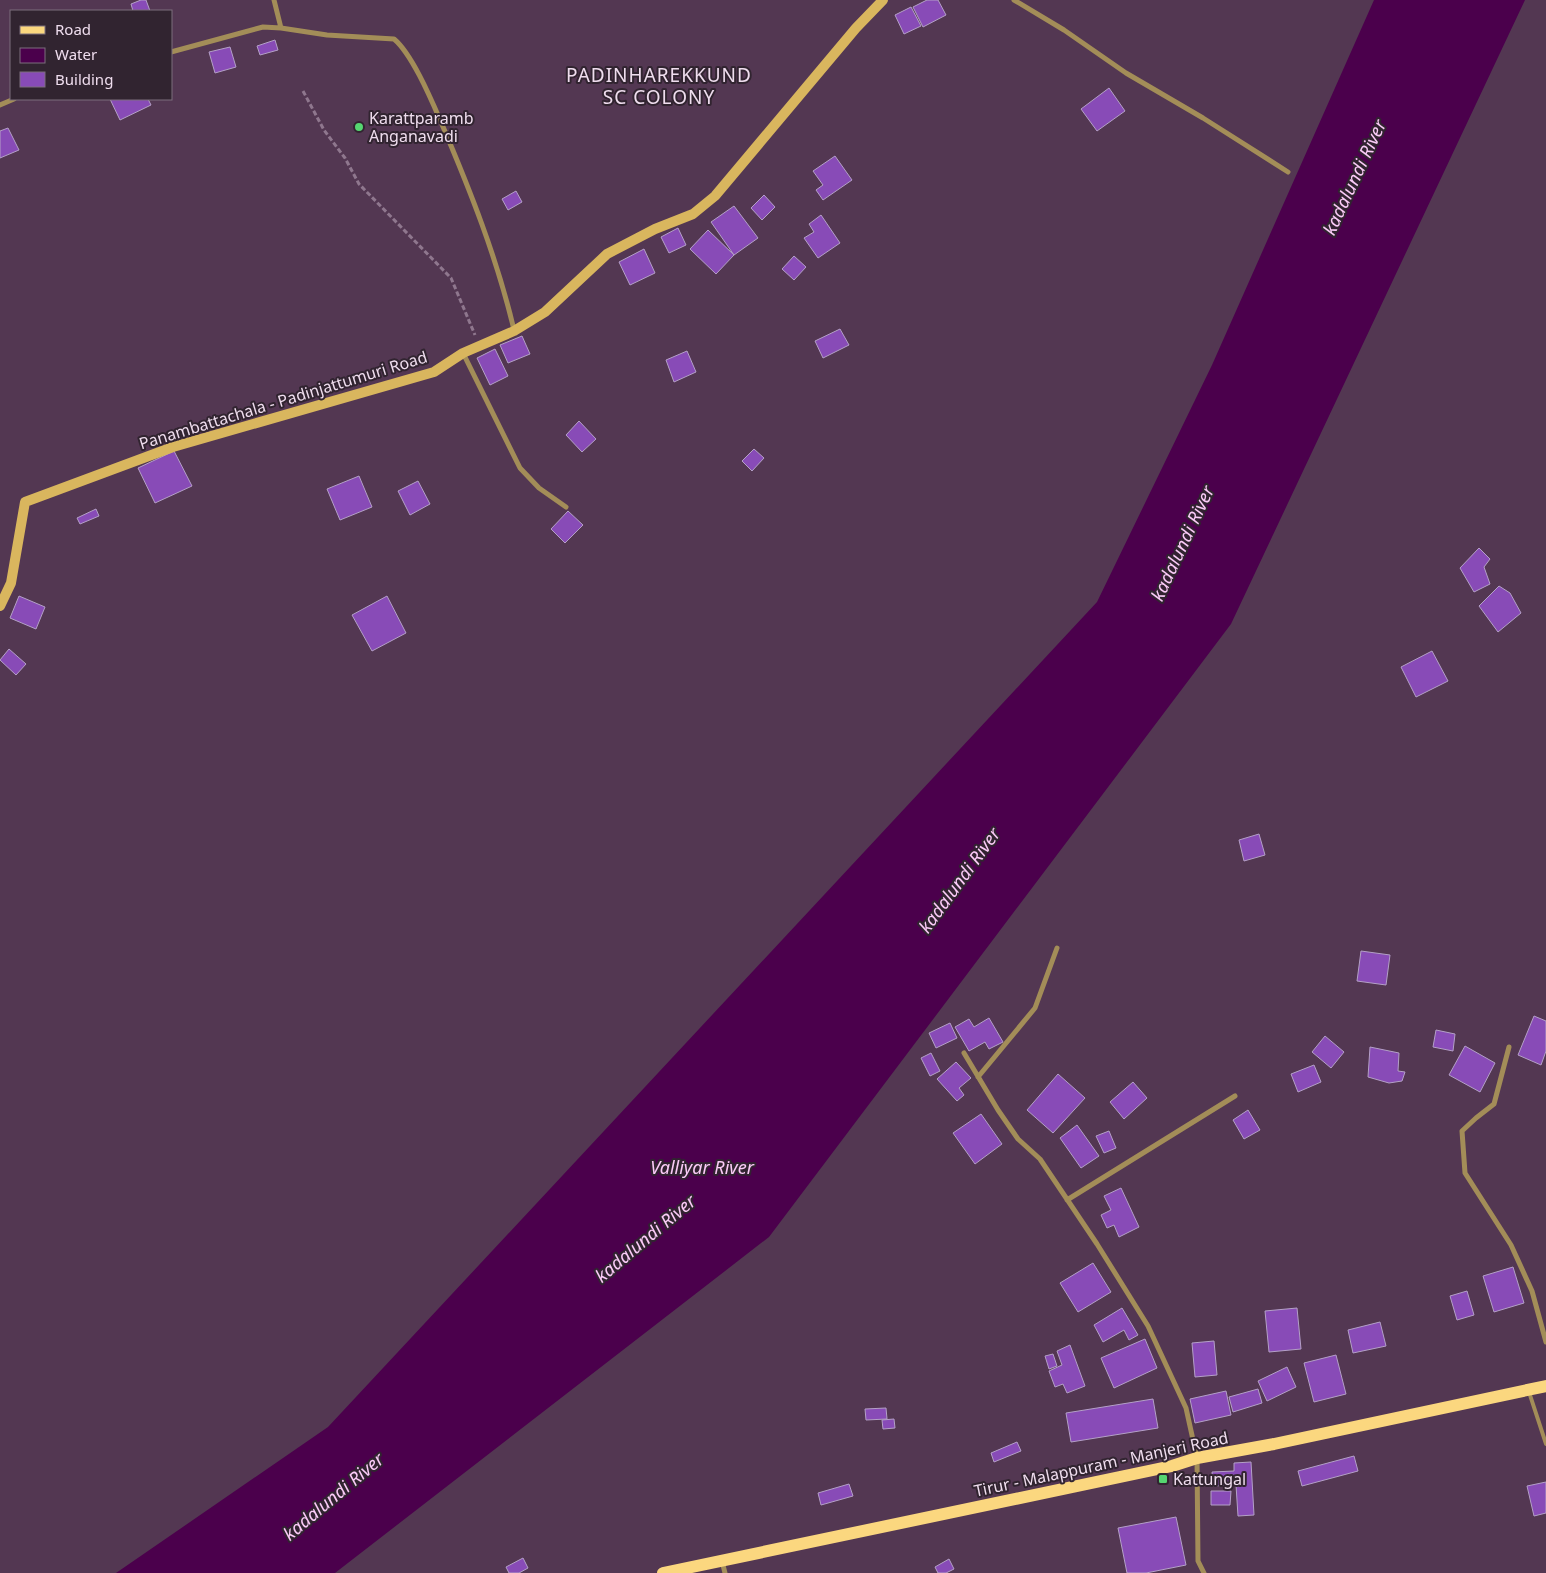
<svg xmlns="http://www.w3.org/2000/svg" width="1546" height="1573" font-family="'Noto Sans',sans-serif">
<style>
.water{fill:#4b004c}
.building{fill:#884bb7;stroke:#b4a0c7}
.lines{fill:none;stroke-linecap:round;stroke-linejoin:round}
.path{stroke:#8f778e;stroke-width:3;stroke-dasharray:5 2.5;stroke-linecap:butt}
.service{stroke:#a38d58;stroke-width:4}
.minor{stroke:#a38d58;stroke-width:5}
.secondary{stroke:#d9b65e;stroke-width:10}
.primary{stroke:#fbd77f;stroke-width:12}
.poi-dot{fill:#56d671;stroke:#312430;stroke-width:2}
.labels{text-anchor:middle;dominant-baseline:central;stroke-width:4;stroke-linejoin:round;paint-order:stroke}
.poi-label{font-size:16px;fill:#efddee;stroke:#312430;text-anchor:start}
.street-label{font-size:16px;fill:#efddee;stroke:#312430}
.water-label{font-size:18px;font-style:italic;fill:#fbcbf8;stroke:#312430}
.quarter-label{font-size:19px;letter-spacing:1px;fill:#efddee;stroke:#312430}
</style>
<rect width="100%" height="100%" fill="#533752"/>
<path class="water" d="M1374 0H1525L1231 624 769 1237 335 1573H116L328 1427 1097 602 1212 365Z"/>
<path class="building" d="M141 0H146L150 11H133L131 4Z
M927 0H938L946 15 923 27 913 7Z
M911 7 921 26 904 34 895 15Z
M275 40 278 50 260 55 257 46Z
M230 47 236 67 215 73 209 52Z
M1109 88 1125 111 1097 131 1081 109Z
M110 99H148L151 105 120 120Z
M8 128 19 150 0 158V131Z
M835 156 852 180 823 200 816 190 823 185 813 171Z
M516 191 522 202 508 210 502 199Z
M764 195 775 207 762 220 751 208Z
M734 206 758 238 734 255 711 222Z
M821 215 840 243 818 258 804 238 814 232 809 224Z
M678 228 686 245 669 253 661 237Z
M708 230 734 255 716 274 690 249Z
M644 249 655 273 630 285 619 262Z
M794 256 806 267 794 280 782 269Z
M840 329 849 345 823 358 815 341Z
M522 336 530 354 508 363 500 345Z
M495 349 508 376 490 385 477 358Z
M687 351 696 372 674 382 666 360Z
M579 421 596 439 582 452 566 435Z
M754 449 764 458 752 471 742 461Z
M174 451 192 486 155 503 138 468Z
M359 476 372 507 340 520 327 489Z
M418 481 430 504 410 515 398 491Z
M96 509 99 516 80 524 77 518Z
M568 511 583 525 565 543 551 529Z
M1479 548 1490 559 1484 567 1490 584 1474 592 1460 568Z
M1499 586 1510 593 1521 613 1498 632 1479 606Z
M19 596 45 607 36 629 10 618Z
M387 596 406 633 372 651 352 615Z
M9 649 26 664 16 675 0 660Z
M1432 651 1448 681 1416 697 1401 667Z
M1259 834 1265 855 1244 861 1239 840Z
M1361 951 1390 955 1386 985 1357 981Z
M1534 1016 1546 1021V1051L1541 1065 1518 1055Z
M989 1018 1003 1042 989 1049 985 1042 969 1051 955 1027 969 1019 974 1027Z
M950 1023 957 1038 936 1048 929 1033Z
M1436 1030 1455 1034 1453 1051 1433 1047Z
M1325 1036 1344 1052 1331 1068 1312 1052Z
M1465 1046 1495 1063 1480 1092 1449 1075Z
M1370 1047 1399 1053 1398 1071 1405 1072 1402 1081 1389 1083 1368 1077Z
M931 1053 940 1071 930 1076 921 1058Z
M956 1062 971 1078 959 1088 964 1095 957 1101 937 1079Z
M1314 1065 1321 1082 1298 1092 1291 1074Z
M1058 1074 1085 1098 1053 1133 1027 1110Z
M1133 1082 1147 1098 1124 1119 1110 1102Z
M1248 1110 1260 1130 1244 1139 1233 1120Z
M981 1114 1002 1144 975 1164 953 1133Z
M1077 1125 1099 1156 1081 1168 1060 1138Z
M1109 1131 1116 1148 1104 1153 1096 1136Z
M1121 1188 1139 1227 1119 1237 1114 1225 1107 1228 1101 1215 1111 1210 1104 1196Z
M1093 1263 1111 1292 1078 1312 1060 1283Z
M1513 1267 1524 1303 1494 1312 1483 1276Z
M1467 1291 1474 1315 1457 1320 1450 1296Z
M1122 1308 1138 1335 1129 1340 1124 1330 1103 1342 1094 1325Z
M1297 1308 1301 1349 1269 1352 1265 1311Z
M1380 1322 1386 1346 1353 1353 1348 1330Z
M1145 1339 1157 1368 1114 1388 1101 1358Z
M1214 1341 1217 1375 1195 1377 1192 1343Z
M1070 1345 1085 1386 1067 1393 1063 1384 1055 1387 1049 1371 1062 1365 1057 1351Z
M1053 1354 1057 1366 1049 1369 1045 1356Z
M1336 1355 1346 1394 1314 1402 1304 1363Z
M1287 1367 1296 1387 1267 1401 1258 1381Z
M1258 1389 1262 1403 1233 1412 1229 1397Z
M1226 1391 1231 1415 1195 1423 1190 1399Z
M1153 1399 1158 1428 1071 1442 1066 1413Z
M886 1408 887 1419 866 1420 865 1409Z
M894 1419 895 1428 883 1429 882 1420Z
M1017 1442 1021 1451 994 1462 991 1453Z
M1354 1456 1358 1471 1302 1486 1298 1471Z
M1251 1462 1254 1515 1238 1516 1236 1485 1213 1486 1212 1472 1234 1471V1463Z
M1546 1482V1513L1534 1516 1527 1486Z
M849 1484 853 1496 821 1505 818 1493Z
M1211 1491H1231L1230 1505H1211Z
M1176 1517 1186 1565 1146 1573H1127L1118 1528Z
M523 1558 528 1568 519 1573H509L506 1567Z
M949 1559 954 1569 946 1573H938L935 1567Z"/>
<g class="lines">
<path class="path" d="M303 91 324 130 345 158 359 184 451 278 475 335"/>
<path class="service" d="M1529 1392 1546 1444"/>
<path class="minor" d="M274 0 281 28 327 35 394 39C412 54 431 99 441 122 470 190 497 258 514 330
M1014 0 1064 30 1126 73 1203 118 1288 172
M171 52 263 27 281 28
M0 105 14 99
M463 353 520 468 539 488 566 507
M1509 1047 1494 1104 1476 1118 1462 1131 1465 1173 1511 1245 1532 1291 1546 1342
M964 1053 998 1110 1018 1139 1040 1159 1097 1244 1148 1326 1186 1408 1197 1458 1198 1561 1204 1573
M978 1077 1035 1008 1057 948
M1067 1200 1235 1096
M722 1561 725 1573"/>
<path class="secondary" d="M0 606 11 583 25 502 173 447 434 372 463 353 514 331 545 312 607 254 655 229 693 214 715 196 856 28 883 0"/>
<path class="primary" d="M663 1573 1172 1466 1197 1458 1274 1444 1546 1386"/>
</g>
<g class="poi-dot">
<circle cx="359" cy="127" r="5"/>
<rect x="1158" y="1474" width="10" height="10" rx="2.5"/>
</g>
<g class="labels">
<g class="poi-label">
<text x="369" y="118">Karattparamb<tspan x="369" dy="18">Anganavadi</tspan></text>
<text x="1173" y="1479">Kattungal</text>
</g>
<g class="street-label">
<text transform="translate(283 400) rotate(-17)">Panambattachala - Padinjattumuri Road</text>
<text transform="translate(1101 1464) rotate(-12)">Tirur - Malappuram - Manjeri Road</text>
</g>
<g class="water-label">
<text transform="translate(1354 177) rotate(-65)">kadalundi River</text>
<text transform="translate(1182 543) rotate(-65)">kadalundi River</text>
<text transform="translate(959 880) rotate(-54)">kadalundi River</text>
<text x="702" y="1167">Valliyar River</text>
<text transform="translate(645 1238) rotate(-40)">kadalundi River</text>
<text transform="translate(333 1496) rotate(-40)">kadalundi River</text>
</g>
<g class="quarter-label">
<text x="659" y="75">PADINHAREKKUND<tspan x="659" dy="22">SC COLONY</tspan></text>
</g>
</g>
<rect x="10" y="10" width="162" height="90" fill="#312430" stroke="#7d6e7c"/>
<rect x="20" y="26" width="25" height="8" fill="#fbd77f" stroke="#7d6e7c"/>
<text x="55" y="35" font-size="15" fill="#efddee">Road</text>
<rect x="20" y="48" width="25" height="15" fill="#4b004c" stroke="#7d6e7c"/>
<text x="55" y="60" font-size="15" fill="#efddee">Water</text>
<rect x="20" y="72" width="25" height="15" fill="#884bb7" stroke="#7d6e7c"/>
<text x="55" y="85" font-size="15" fill="#efddee">Building</text>
</svg>
